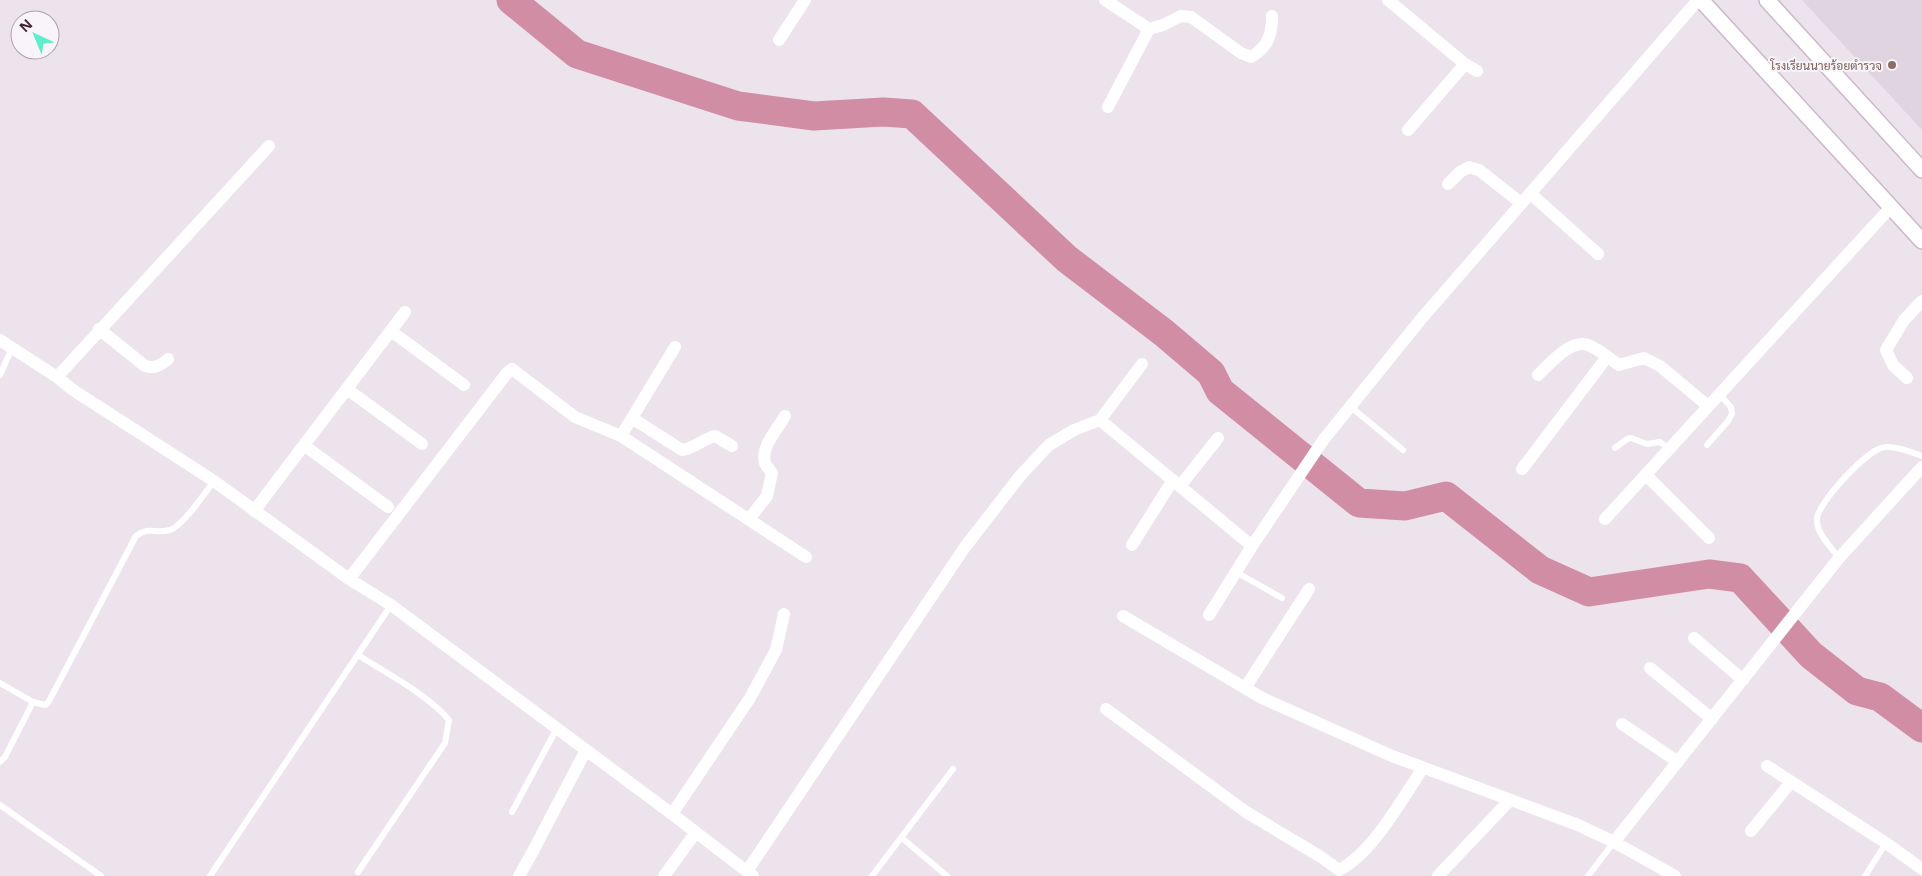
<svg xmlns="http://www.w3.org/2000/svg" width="1922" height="876" font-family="'Open Sans',Sarabun,sans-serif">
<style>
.built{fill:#e0d4e0}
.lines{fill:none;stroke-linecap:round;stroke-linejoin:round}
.river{stroke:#d08da4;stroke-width:29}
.secondary-casing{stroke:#ccb7c9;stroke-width:18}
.lane{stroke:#fff;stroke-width:6}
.street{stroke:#fff;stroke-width:12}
.secondary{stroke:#fff;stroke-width:15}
.education-dot{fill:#8d6e63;stroke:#f9f4f9;stroke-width:2}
.labels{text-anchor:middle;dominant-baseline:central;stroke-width:4;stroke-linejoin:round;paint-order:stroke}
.education-label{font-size:12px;fill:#785e54;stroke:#f9f4f9;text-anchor:end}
</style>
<rect width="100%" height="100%" fill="#ede3ec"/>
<path class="built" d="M1802 0H1922V130Z"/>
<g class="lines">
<path class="river" d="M511 0 577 54 738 106 814 116 883 112 912 114 1067 259 1164 333 1211 373 1220 391 1359 503 1405 506 1446 496 1540 570 1589 592 1709 574 1740 578 1811 655 1857 691 1880 697 1922 728"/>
<defs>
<path id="secondary" d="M1701 0 1922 241
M1767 0 1922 170"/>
</defs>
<use href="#secondary" class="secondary-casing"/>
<path class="lane" d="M0 375 12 348
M1351 407 1403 450
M1707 445 1728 421 1732 414 1731 407 1719 394
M1615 448 1627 439 1631 438 1647 444 1660 442 1669 449
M1839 558C1832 548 1815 532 1817 518 1819 502 1868 448 1885 447 1896 446 1912 452 1922 456
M1236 572 1282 598
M0 683 33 702 45 705 48 703 136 536C149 526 156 534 170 530 183 526 205 493 214 481
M0 762 5 757 33 702
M0 805 101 876
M512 812 557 728
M902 838 947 876
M358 872 445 743 449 720C427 694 386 673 358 655
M210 876 391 605
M872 876 953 769
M1588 876 1614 842
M1865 876 1886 843"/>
<path class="street" d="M1105 0 1149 29 1163 25 1181 16 1191 17 1241 53 1251 57C1268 47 1272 35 1272 16
M1388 0 1465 64 1477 71
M779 40 805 0
M1108 107 1149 29
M1408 130 1465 64
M1448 184 1460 172 1469 167 1479 170 1521 203
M1530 193 1598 254
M99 329 145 366C155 369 161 365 168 359
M391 331 464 385
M0 340 57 377 73 390 214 481 349 579 391 605 672 814 753 876
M1538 375C1550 364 1570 339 1588 345 1599 349 1610 359 1619 365L1644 358 1660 366 1708 406
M57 377 269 146
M1907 378 1893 365 1886 350 1904 320 1922 301
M347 389 422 444
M632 418 682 450C693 449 703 439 715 436L732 446
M1100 420 1252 546 1324 439 1422 318 1698 0
M621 436 675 347
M305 446 388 507
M1522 469 1607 357
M1646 475 1709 538
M1180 486 1218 438
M254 511 405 312
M749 519 767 496 772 473C770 470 766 466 765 463 760 447 778 429 785 416
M1605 519 1891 207
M1132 545 1173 480
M349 579 507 373 512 369 575 417 621 436 806 557
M1209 615 1252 546
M1123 616 1262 698 1392 756 1578 825 1614 842 1675 876
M1694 638 1743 680
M1650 668 1712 719
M1245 688 1309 589
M1106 709 1246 812 1321 857 1339 870C1372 854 1402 799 1423 768
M1622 724 1678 762
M1767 766 1886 843 1922 869
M672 814 750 698 776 650 784 614
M1751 831 1791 782
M1614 842 1839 558 1922 467
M747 871 965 547 1020 476 1049 445 1074 430 1100 420 1142 364
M519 876 532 853 586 750
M664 876 696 832
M1438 876 1510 800"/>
<use href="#secondary" class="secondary"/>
</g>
<circle class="education-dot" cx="1892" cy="65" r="5"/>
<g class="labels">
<g class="education-label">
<text x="1882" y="65">โรงเรียนนายร้อยตำรวจ</text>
</g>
</g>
<g transform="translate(35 35) rotate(316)"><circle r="24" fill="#f9f4f9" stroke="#aea0ab"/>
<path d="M0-4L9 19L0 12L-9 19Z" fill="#5feecb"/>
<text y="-8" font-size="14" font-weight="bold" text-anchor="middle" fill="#3e2337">N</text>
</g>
</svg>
